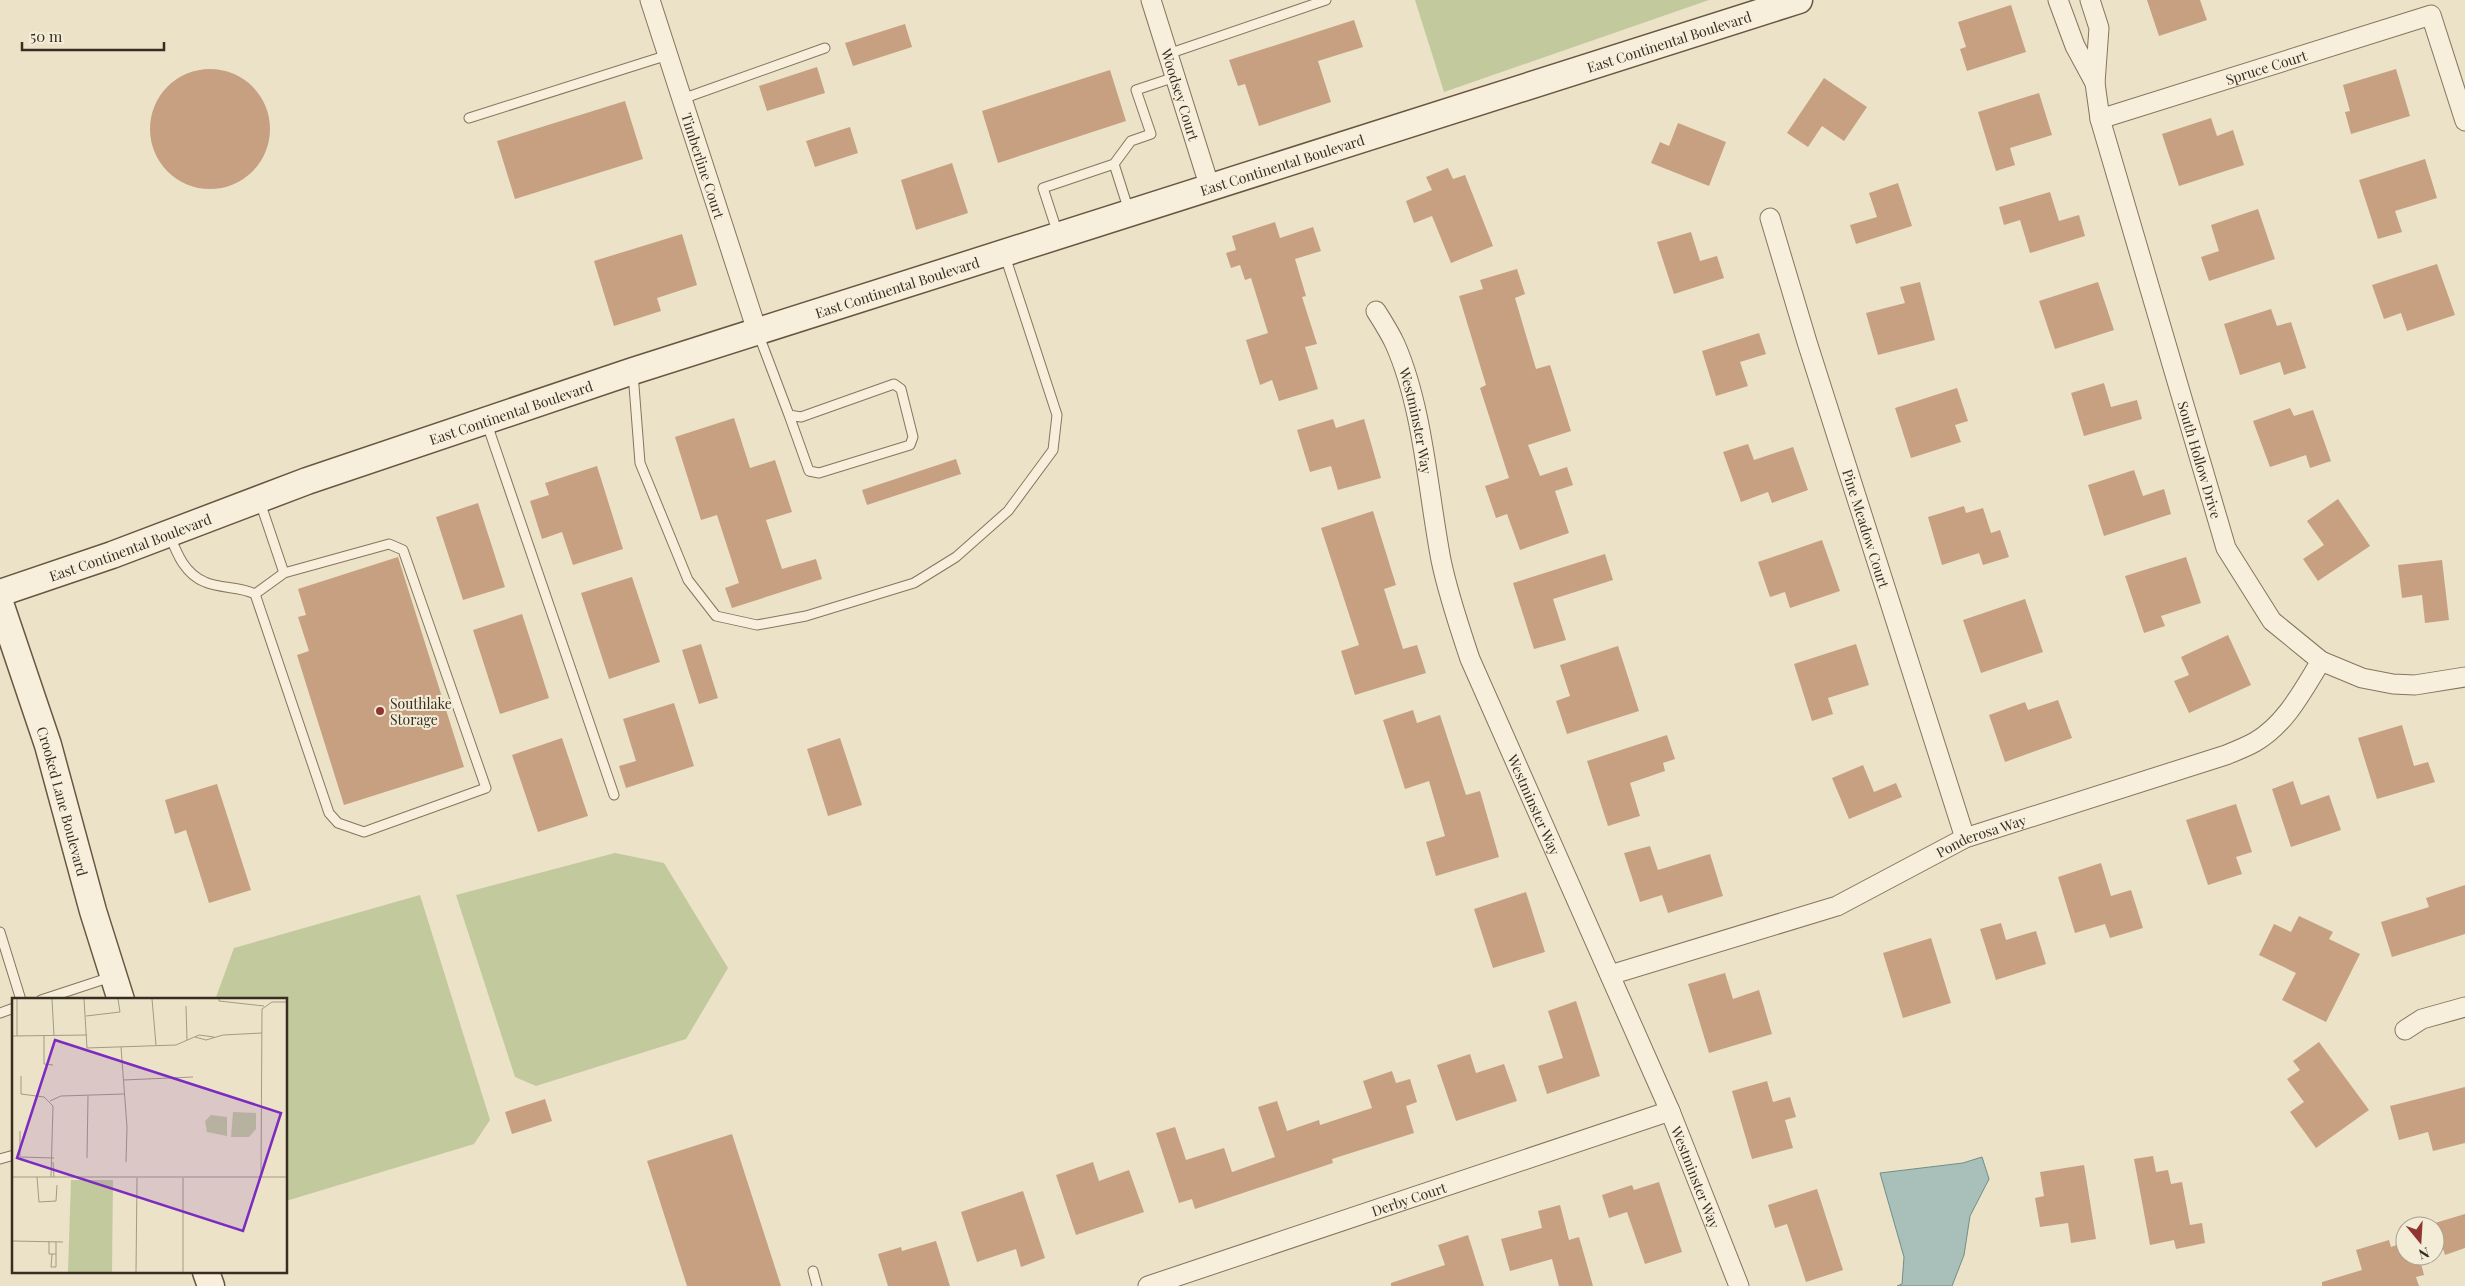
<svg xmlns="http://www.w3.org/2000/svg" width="2465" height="1286" font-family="'Playfair Display',serif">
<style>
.green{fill:#c2c99c}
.water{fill:#a9c0ba;stroke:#708e87}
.building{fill:#c7a081}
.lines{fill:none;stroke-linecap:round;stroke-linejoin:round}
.lane-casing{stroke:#86755e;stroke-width:11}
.street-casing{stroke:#86755e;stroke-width:21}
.secondary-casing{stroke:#685641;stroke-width:29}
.lane{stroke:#f7efdb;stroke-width:9}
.street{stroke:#f7efdb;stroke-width:19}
.secondary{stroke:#f7efdb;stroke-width:26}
.poi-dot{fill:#913533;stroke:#f3ecd7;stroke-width:2}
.labels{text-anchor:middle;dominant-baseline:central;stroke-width:4;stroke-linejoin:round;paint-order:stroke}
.street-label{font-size:14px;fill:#382d21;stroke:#f3ecd7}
.poi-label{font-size:14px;fill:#382d21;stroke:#f3ecd7;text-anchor:start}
.inset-road{fill:none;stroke:#a39a85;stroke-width:1}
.view{fill:#7b2cbf;fill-opacity:0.15;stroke:#7b2cbf;stroke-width:2.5}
.inset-edge{fill:none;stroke:#382d21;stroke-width:2.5}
</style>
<rect width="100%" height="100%" fill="#ebe2c8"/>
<path class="green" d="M1415 0H1709L1444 92Z
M615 853 664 863 728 968 686 1039 536 1086 515 1077 456 895Z
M420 895 490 1120 474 1144 286 1201V1000H215L234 948Z"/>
<path class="water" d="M1982 1157 1989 1179 1970 1216 1964 1255 1952 1286H1897L1902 1284 1904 1257 1880 1173 1963 1163Z"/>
<path class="building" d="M2147 0H2200L2207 20 2159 36Z
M2011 5 2026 52 1967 71 1960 49 1966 47 1958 22Z
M1354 20 1363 47 1318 61 1331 102 1259 126 1245 84 1238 86 1229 60Z
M905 24 912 47 853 66 845 43Z
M817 67 825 93 767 111 759 86Z
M150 129a60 60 0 1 1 120 0a60 60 0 1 1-120 0Z
M2396 69 2410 116 2351 134 2345 112 2350 111 2343 85Z
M1110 70 1126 121 998 163 982 111Z
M1824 78 1867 107 1844 141 1822 126 1808 147 1787 133Z
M2039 93 2052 135 2010 148 2015 165 1996 171 1978 112Z
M625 101 643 159 515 199 497 141Z
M2211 118 2217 136 2233 130 2244 165 2179 186 2162 134Z
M1678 123 1726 142 1709 186 1651 163 1660 142 1669 146Z
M850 127 858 153 815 167 806 141Z
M2425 159 2437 198 2395 211 2402 232 2378 239 2359 180Z
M952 163 968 213 916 230 901 180Z
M1448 168 1453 179 1465 175 1493 246 1451 263 1432 216 1414 223 1406 201 1432 190 1426 177Z
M1898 183 1912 226 1856 244 1850 225 1877 217 1869 193Z
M2050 192 2059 221 2079 215 2085 236 2030 253 2020 220 2004 225 1999 207Z
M2258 209 2275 259 2209 281 2201 257 2219 251 2211 225Z
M1275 222 1280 238 1313 227 1321 251 1295 259 1306 296 1302 297 1317 344 1305 347 1318 389 1279 401 1272 380 1260 385 1246 340 1268 333 1251 278 1245 280 1240 265 1231 268 1226 253 1236 250 1232 236Z
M1691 232 1700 261 1717 256 1724 278 1674 294 1657 242Z
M682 234 697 285 657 298 661 311 614 326 594 261Z
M2437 264 2455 315 2407 331 2401 313 2384 319 2372 285Z
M1517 269 1525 294 1515 298 1536 369 1550 365 1571 431 1528 445 1540 476 1567 467 1573 485 1555 491 1569 533 1520 550 1507 514 1496 518 1485 486 1509 478 1480 388 1486 385 1459 296 1483 289 1480 280Z
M1920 282 1935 340 1878 355 1866 313 1905 303 1900 287Z
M2098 282 2114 330 2055 349 2039 301Z
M2271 309 2277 326 2291 322 2306 368 2284 375 2280 362 2240 375 2224 324Z
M1759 333 1766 354 1740 362 1748 386 1716 396 1702 351Z
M2104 383 2111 407 2137 400 2142 419 2084 436 2071 393Z
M1957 388 1968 421 1955 425 1961 442 1911 458 1895 408Z
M2290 408 2294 416 2313 410 2331 461 2310 468 2306 455 2270 467 2253 421Z
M734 418 750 468 775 460 792 512 766 520 782 569 816 559 822 579 732 608 725 588 739 583 717 515 701 520 675 437Z
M1333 419 1336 428 1364 419 1381 478 1338 490 1331 466 1310 472 1297 430Z
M1748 444 1754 460 1793 447 1808 490 1772 503 1768 492 1741 502 1723 452Z
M956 459 961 474 867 505 862 490Z
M597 466 623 549 573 565 562 532 542 539 530 501 549 495 545 483Z
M2134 470 2143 496 2164 489 2171 514 2104 536 2088 485Z
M2338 499 2370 546 2318 581 2303 559 2324 545 2307 521Z
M478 503 505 587 463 600 436 517Z
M1964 506 1966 513 1983 508 1991 533 2000 530 2009 557 1983 565 1979 553 1942 565 1928 517Z
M1373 511 1396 585 1384 589 1403 649 1417 645 1426 673 1355 695 1341 651 1359 645 1321 528Z
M1822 540 1840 591 1790 608 1785 592 1770 597 1758 562Z
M1605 554 1613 580 1553 599 1566 640 1534 649 1513 583Z
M398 557 464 767 344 805 297 655 309 651 298 617 306 615 298 589Z
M2186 557 2201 603 2161 616 2165 626 2144 633 2125 576Z
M2442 560 2449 620 2425 623 2422 595 2402 598 2398 565Z
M632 577 660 662 609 679 581 593Z
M2025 599 2043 652 1981 673 1963 620Z
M522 614 549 698 500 714 473 630Z
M2228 635 2251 685 2189 713 2174 681 2189 675 2181 657Z
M701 644 718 698 699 704 682 650Z
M1856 644 1869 685 1828 698 1833 714 1812 721 1794 664Z
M1618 646 1639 711 1567 734 1556 701 1570 696 1560 665Z
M2058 700 2072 738 2005 762 1989 715 2025 702 2028 710Z
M674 703 694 766 626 788 619 766 636 761 623 719Z
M1413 710 1417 723 1440 715 1466 795 1480 791 1499 857 1436 876 1426 842 1445 836 1429 781 1405 789 1383 720Z
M2402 725 2414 766 2428 762 2435 782 2377 799 2358 738Z
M1667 735 1675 759 1663 763 1665 771 1630 783 1640 816 1608 826 1587 761Z
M562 738 588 816 538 832 512 755Z
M840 738 862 805 828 816 807 749Z
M1863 765 1874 792 1896 783 1902 797 1849 819 1832 778Z
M2293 781 2301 805 2329 795 2341 830 2291 847 2272 789Z
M217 784 251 890 209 903 186 830 175 834 165 800Z
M2236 804 2252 852 2236 857 2242 874 2208 885 2186 820Z
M1650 846 1658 870 1710 854 1723 896 1668 913 1662 895 1640 902 1624 853Z
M2101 863 2111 896 2131 890 2143 928 2110 938 2105 924 2075 933 2058 877Z
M2465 885V934L2392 957 2381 922 2429 907 2426 898Z
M1526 892 1545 952 1493 968 1474 909Z
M2299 916 2333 932 2329 939 2360 954 2326 1022 2282 1000 2296 973 2259 955 2274 924 2291 932Z
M2001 923 2006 940 2036 931 2046 964 1996 980 1980 929Z
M1931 938 1951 1003 1903 1018 1883 953Z
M1725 973 1733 999 1759 990 1772 1034 1709 1053 1688 984Z
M1576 1001 1600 1076 1547 1094 1538 1066 1563 1058 1548 1011Z
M2319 1042 2369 1110 2316 1148 2290 1112 2304 1102 2287 1079 2300 1070 2293 1061Z
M1470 1054 1476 1073 1504 1064 1517 1101 1456 1121 1437 1065Z
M1392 1071 1396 1083 1410 1079 1417 1102 1406 1106 1414 1133 1332 1159 1333 1163 1195 1209 1192 1199 1179 1203 1156 1133 1175 1127 1186 1160 1224 1148 1232 1172 1275 1157 1258 1107 1277 1101 1287 1131 1319 1120 1320 1125 1372 1108 1363 1081Z
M1767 1081 1773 1102 1790 1097 1796 1117 1785 1120 1793 1148 1752 1159 1732 1091Z
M2465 1087V1143L2433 1151 2428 1132 2399 1140 2390 1106Z
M545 1099 552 1121 512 1134 505 1112Z
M732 1134 781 1286H687L647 1161Z
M2153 1156 2156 1172 2168 1170 2171 1184 2182 1182 2190 1225 2202 1223 2205 1243 2176 1249 2174 1240 2150 1245 2134 1159Z
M1093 1162 1099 1181 1129 1170 1144 1212 1076 1235 1056 1175Z
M2084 1165 2096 1239 2071 1243 2068 1223 2040 1227 2035 1198 2044 1196 2040 1172Z
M1659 1182 1682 1252 1645 1264 1627 1212 1609 1218 1602 1195 1632 1185 1634 1190Z
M1817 1189 1843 1270 1806 1282 1787 1224 1775 1228 1768 1205Z
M1023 1191 1045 1258 1021 1267 1016 1249 977 1262 961 1212Z
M1560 1205 1569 1240 1579 1237 1593 1286H1559L1552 1259 1510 1271 1501 1239 1542 1228 1538 1211Z
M2465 1214V1248L2445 1255 2435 1223Z
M1468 1235 1484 1286H1391V1283L1445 1265 1438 1245Z
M2389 1240 2391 1247 2405 1242V1256H2419L2424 1275 2416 1277 2419 1286H2322V1282L2362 1270 2356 1250Z
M936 1241 950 1286H888L878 1254 901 1247 902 1251Z"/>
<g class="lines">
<defs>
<path id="lane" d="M1168 54 1326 0
M682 99 825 48
M469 118 668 55
M1114 164 1131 141 1151 134 1136 90 1175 77
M1058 234 1043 188 1114 164 1129 211
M758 333 789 415 801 417 894 384 901 389 913 437 910 445 819 473 809 471 789 415
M633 373 640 463 688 580 716 616 757 625 806 616 914 583 956 557 1008 511 1053 450 1057 415 1005 256
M487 424 614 795
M260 502 284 573 389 544 403 550 486 788 364 832 338 823 329 813 255 594 284 573
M170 536C177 554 185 574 205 582 221 589 239 586 255 594
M0 932 21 1000
M41 1000 111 977
M0 1013 14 1008
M0 1159 14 1155
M813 1271 817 1286"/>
<g id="street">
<path id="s1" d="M650 0 757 331"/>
<path id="s2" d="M1151 0 1210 188"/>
<path d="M2058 0 2075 46 2095 83"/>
<path id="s3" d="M2090 0 2099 28 2095 83 2100 119 2226 548 2272 621 2321 661 2362 678 2393 684 2415 685 2465 677"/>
<path id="s4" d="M2100 119 2431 15 2465 121"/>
<path id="s5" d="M1770 218 1807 342 1965 838"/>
<path id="s6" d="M1376 311C1383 322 1390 333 1395 344 1423 407 1428 492 1441 560 1448 594 1459 626 1470 659L1670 1111 1739 1286"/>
<path id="s7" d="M1610 975 1837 906 1965 838 2226 755C2236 751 2246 747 2255 742 2286 724 2303 690 2321 661"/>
<path d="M2405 1030 2422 1019 2465 1007"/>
<path id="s8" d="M1148 1286 1670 1111"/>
</g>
<g id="secondary">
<path id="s9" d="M0 593 112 555 307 481 633 371 1799 0"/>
<path id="s10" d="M0 603 48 745 93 911 121 1000"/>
<path d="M206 1272 211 1286"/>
</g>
</defs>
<use href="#lane" class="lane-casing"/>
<use href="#street" class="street-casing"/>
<use href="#secondary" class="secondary-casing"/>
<use href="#lane" class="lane"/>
<use href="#street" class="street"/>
<use href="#secondary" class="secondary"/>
</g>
<circle class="poi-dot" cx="380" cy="711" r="5"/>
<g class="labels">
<g class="street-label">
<text stroke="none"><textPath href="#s9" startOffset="1758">East Continental Boulevard</textPath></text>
<text stroke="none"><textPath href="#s4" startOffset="174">Spruce Court</textPath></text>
<text stroke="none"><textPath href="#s2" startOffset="99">Woodsey Court</textPath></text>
<text stroke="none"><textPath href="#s1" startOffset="174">Timberline Court</textPath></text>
<text stroke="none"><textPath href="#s9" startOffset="1352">East Continental Boulevard</textPath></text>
<text stroke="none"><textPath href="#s9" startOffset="948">East Continental Boulevard</textPath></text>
<text stroke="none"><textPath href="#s9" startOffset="542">East Continental Boulevard</textPath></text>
<text stroke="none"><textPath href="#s6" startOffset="118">Westminster Way</textPath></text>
<text stroke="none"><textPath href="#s3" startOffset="476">South Hollow Drive</textPath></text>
<text stroke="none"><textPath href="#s5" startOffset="325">Pine Meadow Court</textPath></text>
<text stroke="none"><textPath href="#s9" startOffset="138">East Continental Boulevard</textPath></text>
<text stroke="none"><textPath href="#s10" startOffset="208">Crooked Lane Boulevard</textPath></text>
<text stroke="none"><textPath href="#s6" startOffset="522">Westminster Way</textPath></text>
<text stroke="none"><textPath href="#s7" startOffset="398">Ponderosa Way</textPath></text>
<text stroke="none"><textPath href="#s6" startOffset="928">Westminster Way</textPath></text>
<text stroke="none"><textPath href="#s8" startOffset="275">Derby Court</textPath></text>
</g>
<g class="poi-label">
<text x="390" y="703">Southlake<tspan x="390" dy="16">Storage</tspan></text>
</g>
</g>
<g transform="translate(12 998)">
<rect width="275" height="275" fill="#ebe2c8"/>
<path d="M221 114 244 115V131L237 139H219ZM199 117 215 119V138L195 134 193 123ZM59 182H101L100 274H56Z" fill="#c2c99c"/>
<path class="inset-road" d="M40 1 42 38M72 1 75 50 164 47 187 37 202 39M140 1 144 47M207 1V3L252 8M174 8 175 42M74 18 108 14 106 1M0 38 75 37M5 38V1M32 38V66L41 67M183 39 194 42 211 37 250 35M109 49 115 129 114 164M9 78V96L32 99 41 108 39 179M111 82 181 79M38 103 49 98 112 96M8 133V159L42 160M75 160 76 98M41 164 42 179M0 179H275M25 179 27 204 44 203 45 187M249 179 250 11 260 4H275M0 243 51 244M37 243V256H44V244M40 256 39 269H44V256M124 274 125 180M171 274V180"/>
<path class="view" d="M43 42 269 115 231 233 5 160Z"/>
<rect width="275" height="275" class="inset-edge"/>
</g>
<g transform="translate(2420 1241) rotate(162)"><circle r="24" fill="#f3ecd7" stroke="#a8a08e"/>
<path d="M0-4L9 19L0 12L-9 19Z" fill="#913533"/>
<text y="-8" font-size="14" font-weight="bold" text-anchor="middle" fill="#382d21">N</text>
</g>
<path d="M22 42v8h142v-8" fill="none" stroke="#382d21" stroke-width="2.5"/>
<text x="30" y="42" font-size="15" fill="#382d21" stroke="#f3ecd7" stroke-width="4" paint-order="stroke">50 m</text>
</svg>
